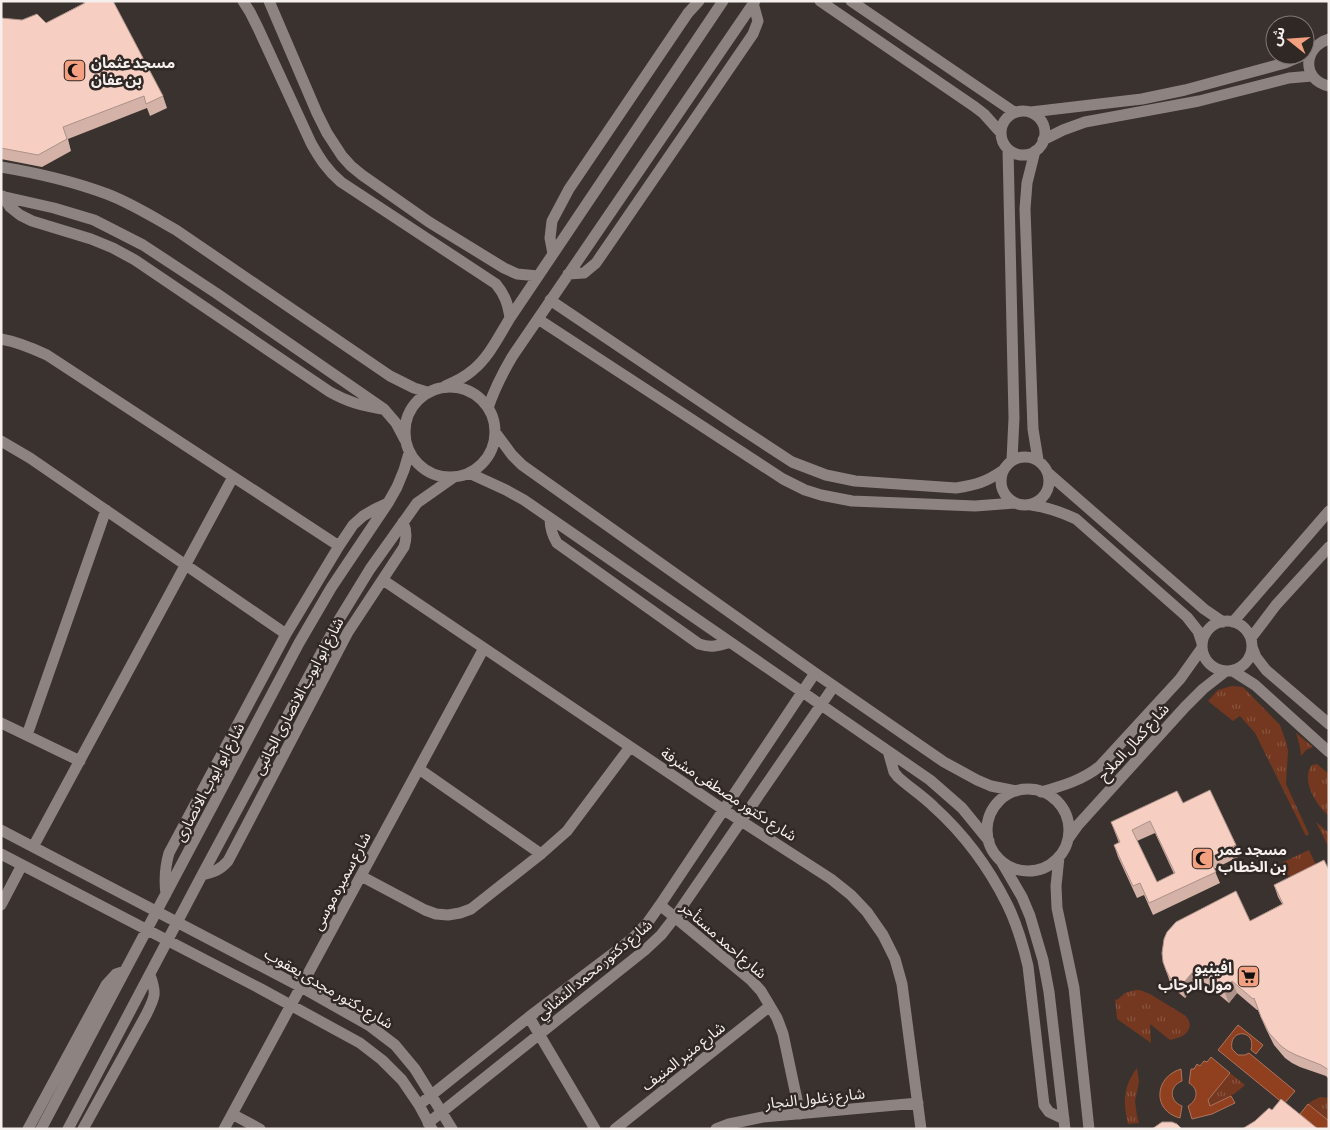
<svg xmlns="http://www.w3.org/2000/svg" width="1330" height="1130" font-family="'Asap Condensed','Noto Sans Arabic',sans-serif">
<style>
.grass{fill:url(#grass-tufts)}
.water{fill:#903f1f;stroke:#ae745d}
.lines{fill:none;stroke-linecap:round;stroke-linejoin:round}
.minor{stroke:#8d8380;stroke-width:11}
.wall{fill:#d4b2a7;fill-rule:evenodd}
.shaded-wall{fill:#ac9188}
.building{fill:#f6cfc2;stroke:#ac9188;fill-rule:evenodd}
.labels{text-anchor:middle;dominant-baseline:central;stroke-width:5;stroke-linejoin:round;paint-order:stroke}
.poi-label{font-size:15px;font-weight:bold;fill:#f5f0ee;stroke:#302825;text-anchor:start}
.street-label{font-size:15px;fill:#f5f0ee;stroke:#302825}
</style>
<defs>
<pattern id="grass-tufts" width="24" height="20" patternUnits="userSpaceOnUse" patternTransform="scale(1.25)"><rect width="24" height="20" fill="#74371f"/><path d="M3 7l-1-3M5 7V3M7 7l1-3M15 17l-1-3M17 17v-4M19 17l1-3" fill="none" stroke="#885440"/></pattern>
</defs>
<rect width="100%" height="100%" fill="#3a322f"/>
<path class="grass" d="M1232 686 1243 687 1280 725 1286 742 1288 751 1286 784 1309 834 1306 836 1255 733 1240 716 1233 721 1208 701 1218 690Z
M1296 733 1313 747 1306 750 1301 756 1300 747Z
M1317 764 1329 774V816C1317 806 1300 780 1312 765Z
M1316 822 1329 833V848Z
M1309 850 1316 865 1290 877 1280 868 1281 863Z
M1135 990H1140L1150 994 1186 1016 1190 1024C1188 1036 1181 1037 1170 1040L1150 1024 1151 1043 1117 1019 1115 999 1117 1000 1125 993Z
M1137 1068 1139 1082 1135 1101 1137 1116 1139 1123 1128 1124C1123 1103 1123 1086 1137 1068Z
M1230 1073 1245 1085 1234 1094 1210 1106 1208 1100Z
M1320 1097 1329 1098V1121L1308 1104 1312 1101Z"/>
<path class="water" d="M1238 1025 1263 1045 1256 1054 1251 1050C1257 1029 1228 1028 1232 1049L1238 1055H1245L1249 1053 1295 1091 1284 1104 1218 1050Z
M1211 1057 1230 1073 1208 1100 1210 1106 1231 1096 1235 1103 1212 1114 1192 1119 1188 1106C1198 1100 1199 1089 1189 1083L1191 1069H1194L1197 1064 1200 1066 1204 1061 1207 1062Z
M1181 1069 1182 1081C1169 1086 1169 1101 1182 1106L1180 1118C1152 1111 1154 1077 1181 1069Z
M1308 1104 1329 1121V1129H1318L1300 1114Z"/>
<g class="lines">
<path class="minor" d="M243 1 250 12 258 28 311 143C320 159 327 170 341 182L496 284C505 295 508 304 510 318
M269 1 317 113 327 133 342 156 351 166 362 175 382 189 429 222 504 268 517 274 538 276
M820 1 975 107 984 114 1001 133
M851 1 1014 112
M1329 39C1303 47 1301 80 1329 86
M1001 133a22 22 0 1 1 44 0a22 22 0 1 1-44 0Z
M1031 112 1142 99 1185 90 1285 63 1304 55
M1043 140 1063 130 1085 122 1199 101 1289 78 1312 76
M1008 149 1014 418 1012 460
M1035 151 1027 183 1025 209 1033 429 1038 460
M1 167C37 173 72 181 107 194 131 203 153 217 176 230L390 376 414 388 427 392
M1 196 54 208 94 220 143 245 216 293 384 409 396 423 405 440
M3 196 10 207 20 215 32 221 91 239 113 248 135 260 330 392C348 402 362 406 382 409
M553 254 550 238 552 221 569 189 688 13 699 1
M568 274 584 273 596 263 753 34 758 21 753 3
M550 300 737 426 792 462 826 475 855 481 956 488C976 485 986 482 1002 471
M538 319 783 479 805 490 821 495 852 501 975 506 1015 503
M1 339C18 342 32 348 47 355L339 546
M445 386C455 382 465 377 473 370 489 357 499 336 510 318L723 1
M405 432a45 45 0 1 1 90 0a45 45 0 1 1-90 0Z
M488 408C494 390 502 374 512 357L755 1
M495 432 512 455 522 465 815 673 944 762 977 780 991 786 1016 791
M1 441 30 458 286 634
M1001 481a24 24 0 1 1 48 0a24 24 0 1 1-48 0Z
M469 473 506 490 524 500 930 780 962 808 989 841
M1048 473 1204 609 1223 622
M1031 505C1047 507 1061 512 1076 519L1187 617 1198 631 1202 643
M550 518C550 528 552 535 557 543L699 644C711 648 718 646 730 642
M383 580 724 810 831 879 851 895 867 912 883 935 895 959 902 984 921 1129
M1202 646a25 25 0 1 1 50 0a25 25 0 1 1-50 0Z
M1233 622 1329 511
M1251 638 1276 605 1329 547
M1252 647 1256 657 1266 670 1329 724
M1233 671 1255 685 1329 752
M1 723 80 761
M27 735 106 510
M888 751 894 772 898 777C910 788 923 796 934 807 964 834 989 868 1007 904 1017 924 1023 945 1028 966L1044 1105 1049 1112 1064 1119
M419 769 541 854
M987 830a41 41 0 1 1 82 0a41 41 0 1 1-82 0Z
M1041 792C1062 786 1083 780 1100 766L1180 679 1202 648
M1 830 301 987 370 1026 395 1045 415 1069 452 1129
M1068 839 1078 825 1185 707 1203 689 1226 671
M33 847 233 477
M1 854 261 989 360 1043 382 1060 402 1080 419 1105 432 1129
M1059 857 1056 886 1057 908 1074 988 1089 1129
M1001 861 1022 897 1030 916 1043 960 1049 992 1065 1129
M202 875C214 872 220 870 228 861L348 632 404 547C407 538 407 531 403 522
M361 876 425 910 436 914 448 915 460 913 471 909 541 854 567 831 630 747
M166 894C164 879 165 867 169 853L286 634 339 546 353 525 363 516 375 509 388 503
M1 905 22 865
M660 905 751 980 761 991 770 1006 777 1018 783 1034 800 1114
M529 1017 595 1129
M419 1105 529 1017 619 949 634 937 648 922 660 905 815 673
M232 1114 260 1129
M428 1123 645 950 661 935 675 917 834 686
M28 1129 106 985 116 974 125 971
M41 1129 299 643 331 588 388 503 397 487 404 470 409 453
M68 1129 202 875 340 618 370 569 417 503 454 477
M83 1129 146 1015C155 997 157 994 150 975
M224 1129 484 648
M615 1129 770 1006
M716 1129 729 1124 763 1117 918 1103"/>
</g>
<path class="wall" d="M83 1H113L163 96 167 108 150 116 147 108 68 139 71 151 42 167 1 159V18L46 23 84 3Z
M1183 803 1236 845 1240 856 1214 869 1220 883 1153 915 1144 895 1137 898 1118 857 1114 845 1119 843 1111 822ZM1155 833 1174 874 1157 882 1137 841Z
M1329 870V1079L1326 1076 1300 1067 1292 1063 1285 1058 1274 1045 1266 1029 1258 1010H1257L1237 993 1229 1003 1200 979 1185 998 1174 989 1170 982 1163 962 1250 921 1282 904 1278 897 1274 885Z"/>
<path class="shaded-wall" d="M1196 968 1200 979 1185 998 1181 986Z
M1232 981 1237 993 1229 1003 1224 991Z"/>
<path class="building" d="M84 1H113L163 96 146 104 144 96 63 127 67 139 38 155 1 148V18L22 20 37 14 46 23 85 3Z
M1210 790 1236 845 1209 858 1216 872 1149 903 1140 883 1133 886 1123 865 1114 845 1120 842 1111 822 1177 791 1183 803ZM1150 821 1175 873 1157 882 1132 830Z
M1324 860 1329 870V1070L1321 1065 1296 1055 1288 1051 1281 1046 1269 1033 1261 1017 1254 998 1253 999 1232 981 1224 991 1196 968 1181 986 1170 978 1166 970 1163 962 1162 953 1164 939 1167 932 1176 922 1236 891 1250 921 1283 904 1274 885Z
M1281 1099 1318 1129H1242L1255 1121 1269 1108 1272 1110Z
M1162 1122H1172L1177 1124 1182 1129H1152Z"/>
<defs>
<symbol id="mosque-square" viewBox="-11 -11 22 22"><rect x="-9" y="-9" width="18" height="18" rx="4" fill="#f3a081" stroke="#302825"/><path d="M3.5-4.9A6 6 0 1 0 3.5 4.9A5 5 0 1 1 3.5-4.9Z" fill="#111"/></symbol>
<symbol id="supermarket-square" viewBox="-11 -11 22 22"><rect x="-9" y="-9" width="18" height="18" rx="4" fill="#f3a081" stroke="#302825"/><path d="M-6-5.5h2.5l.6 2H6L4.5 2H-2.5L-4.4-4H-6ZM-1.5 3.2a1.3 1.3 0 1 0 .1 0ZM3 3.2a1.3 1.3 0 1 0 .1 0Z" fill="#111"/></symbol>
</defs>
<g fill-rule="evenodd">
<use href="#mosque-square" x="62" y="58" width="25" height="25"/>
<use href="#mosque-square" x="1190" y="846" width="25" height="25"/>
<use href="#supermarket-square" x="1236" y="964" width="25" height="25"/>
</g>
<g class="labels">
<g class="poi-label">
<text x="91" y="62">مسجد عثمان<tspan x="91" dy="17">بن عفان</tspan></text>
<text x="1218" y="849">مسجد عمر<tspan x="1218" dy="17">بن الخطاب</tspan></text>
<text x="1232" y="967" text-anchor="end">افينيو<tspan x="1232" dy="17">مول الرحاب</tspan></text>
</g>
<g class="street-label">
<text transform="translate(298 696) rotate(-62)">شارع ابو ايوب الانصارى الجانبى</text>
<text transform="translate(1133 742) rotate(-48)">شارع كمال الملاح</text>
<text transform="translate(209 782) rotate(-62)">شارع ابو ايوب الانصارى</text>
<text transform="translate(729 794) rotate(33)">شارع دكتور مصطفى مشرفة</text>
<text transform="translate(341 881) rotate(-62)">شارع سميره موسى</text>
<text transform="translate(724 940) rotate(41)">شارع احمد مستأجر</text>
<text transform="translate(594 969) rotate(-40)">شارع دكتور محمد النشائي</text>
<text transform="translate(329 988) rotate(30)">شارع دكتور مجدى يعقوب</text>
<text transform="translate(683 1056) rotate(-38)">شارع منير المنيف</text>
<text transform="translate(815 1098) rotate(-6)">شارع زغلول النجار</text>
</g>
</g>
<rect width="1330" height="1130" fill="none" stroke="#f5f0ee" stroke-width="5"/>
<g transform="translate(1290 40) rotate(287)"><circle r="24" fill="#302825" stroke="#7f7875"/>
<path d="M0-4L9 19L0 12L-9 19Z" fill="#f3a081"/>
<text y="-8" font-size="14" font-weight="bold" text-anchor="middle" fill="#f5f0ee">ش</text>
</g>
</svg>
